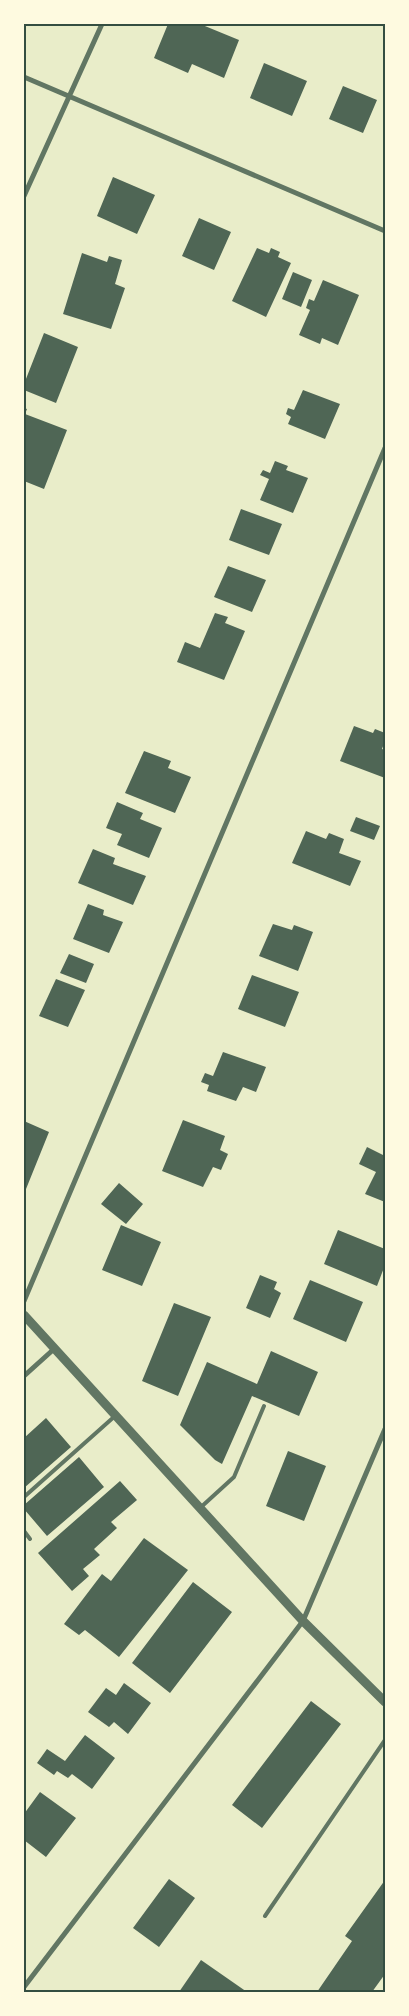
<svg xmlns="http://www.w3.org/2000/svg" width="409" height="2016" font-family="'Open Sans',sans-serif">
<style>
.building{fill:#4f6655}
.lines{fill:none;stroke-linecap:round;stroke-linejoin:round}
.service{stroke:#617663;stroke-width:4}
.minor{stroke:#617663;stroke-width:5}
.tertiary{stroke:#617663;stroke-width:9}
.neatline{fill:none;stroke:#344e41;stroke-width:2}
</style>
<rect width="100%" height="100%" fill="#e9edc9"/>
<path class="building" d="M168 24H200L239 40 224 78 192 64 188 73 154 58Z
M264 63 307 81 292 116 250 98Z
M343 86 377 100 363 133 329 119Z
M113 177 155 195 137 234 97 216Z
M199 218 231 232 214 270 182 256Z
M257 248 269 253 271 248 280 252 278 257 291 263 266 317 232 301Z
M82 253 107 262 109 256 122 260 115 284 125 288 111 329 63 314Z
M293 272 312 280 301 307 282 299Z
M323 280 359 295 338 345 322 338 320 344 299 335 310 310 306 308 309 299 314 301Z
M44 333 78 347 56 403 24 390V384Z
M303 390 340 404 325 439 288 424 291 417 286 414 288 408 294 410Z
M24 408 27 409 25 414 67 430 44 489 24 481Z
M275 461 288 466 286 470 308 478 293 513 260 500 269 479 260 475 263 470 270 473Z
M241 509 282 524 269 555 229 540Z
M228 566 266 580 252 612 214 597Z
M215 613 228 617 225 623 245 631 224 680 177 662 185 642 200 648Z
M354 726 373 733 375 729 385 733V741L382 749 385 750V778L340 761Z
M144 751 171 761 168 768 191 777 175 813 125 793Z
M117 802 143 813 140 819 162 828 149 858 117 845 122 834 106 828Z
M356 817 380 826 374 840 350 831Z
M306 831 326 839 329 833 344 839 339 853 361 861 350 886 292 863Z
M93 849 115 858 113 864 146 876 133 905 78 883Z
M88 904 104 910 103 915 123 922 109 953 73 939Z
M273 924 292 930 294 925 313 932 298 971 259 956Z
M69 954 94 964 86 983 60 973Z
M252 975 299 992 285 1027 238 1009Z
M56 979 85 990 68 1027 39 1016Z
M223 1052 266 1067 256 1092 243 1087 236 1101 207 1091 209 1085 201 1082 205 1073 213 1076Z
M183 1120 225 1136 220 1150 228 1154 221 1170 213 1167 203 1187 162 1171Z
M24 1121 49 1132 24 1194Z
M367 1147 383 1155 385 1150V1202L365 1194 376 1172 359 1164Z
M119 1183 143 1204 126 1224 101 1204Z
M121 1225 161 1242 142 1286 102 1270Z
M338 1230 385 1249V1265L377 1286 324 1264Z
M260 1275 277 1282 274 1289 281 1293 270 1318 246 1308Z
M310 1280 363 1302 346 1342 293 1319Z
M174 1303 211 1317 178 1396 142 1381Z
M271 1351 318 1372 299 1416 252 1396 222 1464 215 1460 180 1425 207 1362 257 1384Z
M46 1418 71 1447 24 1488V1438Z
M288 1451 326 1466 304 1521 266 1506Z
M79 1457 104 1487 47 1536 24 1509V1505Z
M120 1481 137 1500 111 1522 117 1528 94 1549 100 1555 83 1569 89 1576 72 1591 38 1553Z
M144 1538 188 1570 119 1657 85 1630 79 1635 64 1624 102 1574 111 1581Z
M193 1582 232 1612 170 1693 132 1663Z
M124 1683 151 1703 128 1734 114 1722 109 1727 88 1712 106 1688 116 1695Z
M311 1701 341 1724 262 1828 232 1805Z
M85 1735 115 1758 92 1789 72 1774 68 1778 57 1771 54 1775 37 1763 47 1749 65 1761Z
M40 1792 76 1818 46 1857 24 1840V1814Z
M169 1879 195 1898 159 1947 133 1928Z
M385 1880V1974L372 1992H317L352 1941 345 1936Z
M201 1960 247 1992H179Z"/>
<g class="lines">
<path class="service" d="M24 1497 115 1416
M200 1508 234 1477 264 1406
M24 1531 30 1539
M265 1916 385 1740"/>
<path class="minor" d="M24 77 385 231
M24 196 102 24
M24 1301 385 448
M24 1376 54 1349
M24 1987 303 1621 385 1429"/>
<path class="tertiary" d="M24 1315 303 1621 385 1702"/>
</g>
<rect width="409" height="2016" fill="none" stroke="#fefae0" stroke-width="50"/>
<rect x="25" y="25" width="359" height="1966" class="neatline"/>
</svg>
